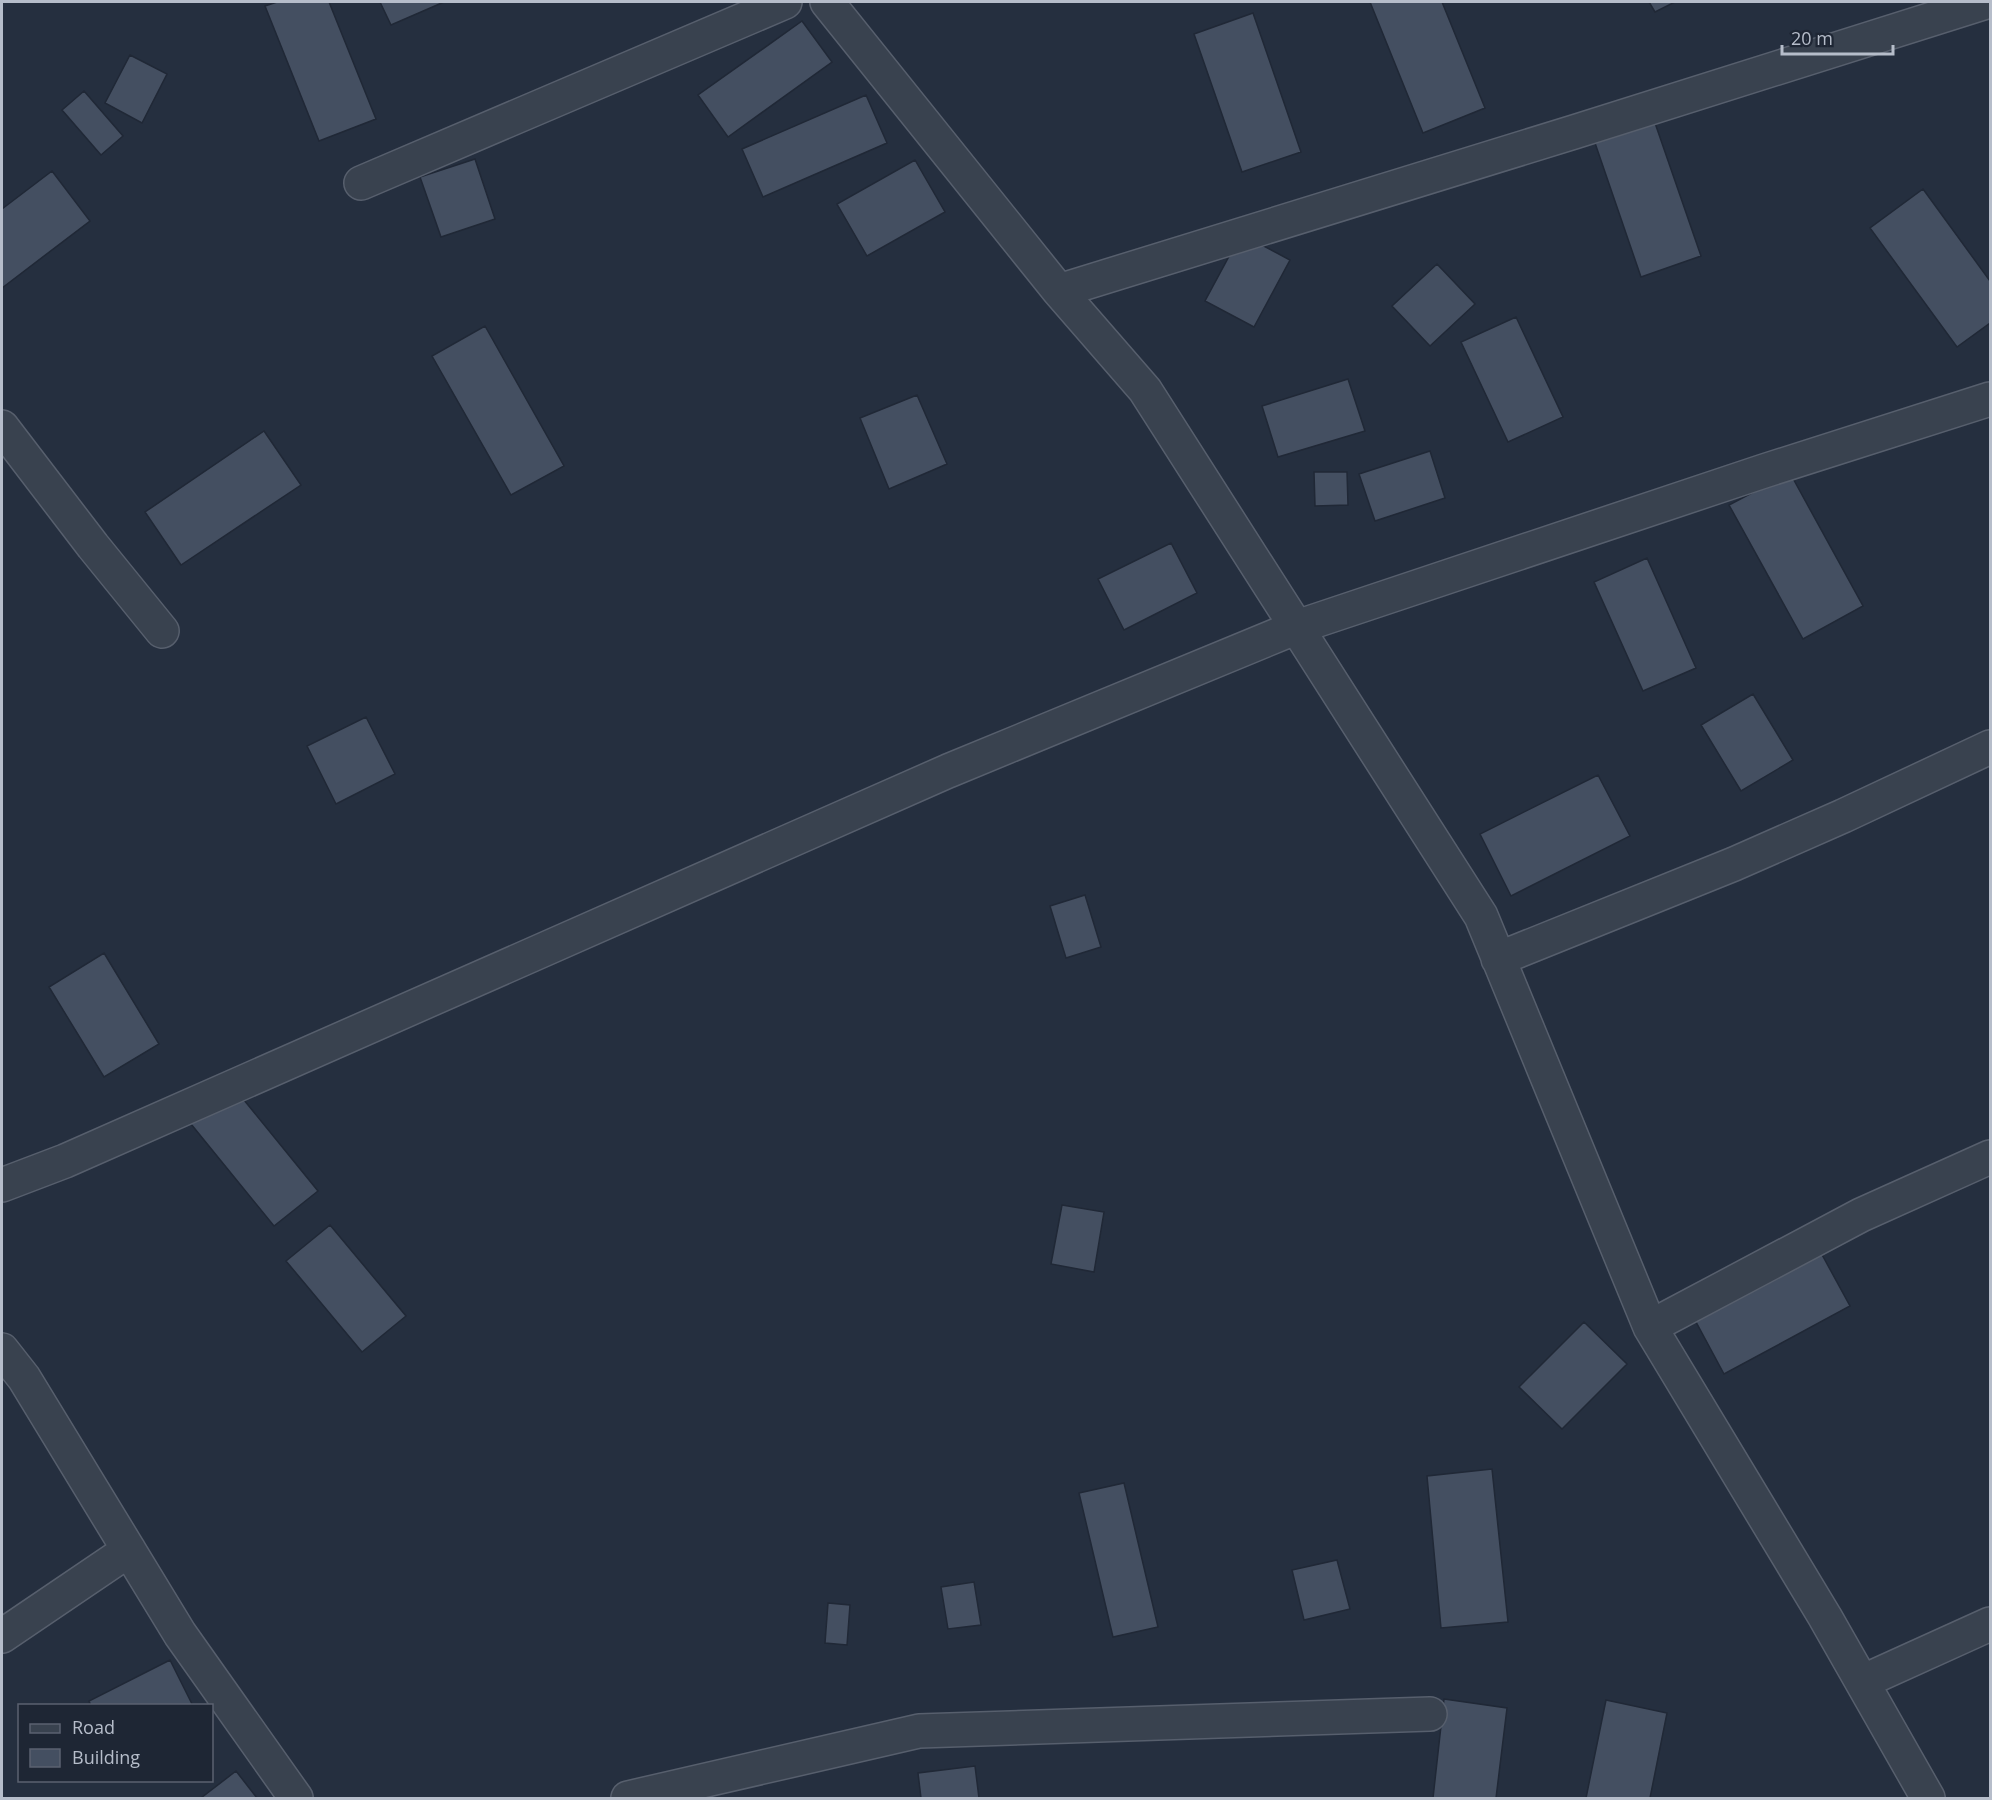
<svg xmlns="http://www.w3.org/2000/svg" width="1992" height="1800" font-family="'Open Sans',sans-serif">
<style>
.building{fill:#444f61;stroke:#202836;stroke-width:1.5}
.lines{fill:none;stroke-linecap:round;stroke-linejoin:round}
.minor-casing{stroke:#575f6d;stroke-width:36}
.minor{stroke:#39424f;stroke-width:33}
</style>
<rect width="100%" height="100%" fill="#252f3f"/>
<path class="building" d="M277 2H329L376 119 319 141 265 6Z
M380 2H444L391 25Z
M1370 2H1442L1485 108 1423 133Z
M1649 2H1675L1655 12Z
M1253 13 1301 152 1242 172 1194 34Z
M802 21 832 62 728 137 698 95Z
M130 55 167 74 142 123 105 103Z
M84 91 123 136 101 155 62 110Z
M866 95 887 143 763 197 742 149Z
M1655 123 1701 256 1641 277 1595 143Z
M475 159 495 219 441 237 420 177Z
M915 160 945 212 867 256 837 204Z
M52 171 90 221 2 288V209Z
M1923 189 1990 281V323L1957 347 1870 228Z
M1241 234 1290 260 1254 327 1205 301Z
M1437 264 1475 304 1430 346 1392 306Z
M1516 317 1563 417 1508 442 1461 342Z
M485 326 564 466 511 495 432 356Z
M1348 379 1365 431 1278 457 1262 406Z
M917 395 947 464 889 489 860 418Z
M264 431 301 485 181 565 145 512Z
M1430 451 1445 498 1375 521 1359 474Z
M1314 472H1347L1348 505 1315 506Z
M1790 473 1863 606 1803 639 1729 505Z
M1171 543 1197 593 1124 630 1098 579Z
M1647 558 1696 668 1643 691 1594 582Z
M1753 694 1793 760 1741 791 1701 725Z
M366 717 395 774 336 804 307 746Z
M1598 775 1630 836 1511 896 1480 834Z
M1085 895 1101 947 1066 958 1050 906Z
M104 953 159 1044 104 1077 49 987Z
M235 1089 318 1191 274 1226 191 1124Z
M1062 1205 1104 1212 1094 1272 1051 1264Z
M330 1225 406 1316 362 1352 286 1261Z
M1820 1251 1850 1306 1724 1374 1695 1320Z
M1584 1322 1627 1364 1562 1429 1519 1387Z
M1492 1469 1508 1622 1441 1628 1427 1476Z
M1124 1483 1158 1627 1113 1637 1079 1493Z
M1337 1560 1350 1609 1304 1620 1292 1570Z
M974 1582 981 1625 948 1629 941 1587Z
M828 1603 850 1605 847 1645 825 1643Z
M170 1660 193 1706H91L89 1701Z
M1444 1699 1507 1708 1496 1798H1433Z
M1606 1700 1667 1713 1650 1798H1586Z
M975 1766 979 1798H921L918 1773Z
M236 1771 257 1798H201Z"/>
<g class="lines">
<defs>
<path id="minor" d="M827 2 1059 291 1145 390 1481 916 1650 1327 1825 1617 1928 1798
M361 183 785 2
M1059 291 1574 132 1986 2
M2 427 93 546 162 631
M1498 959 1734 864 1843 816 1990 747
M2 1185 65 1161 948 771 1297 627 1764 471 1990 399
M1650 1327 1861 1215 1990 1157
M2 1350 24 1378 180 1634 296 1798
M2 1636 129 1550
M1862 1682 1990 1624
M628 1798 919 1731 1430 1714"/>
</defs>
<use href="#minor" class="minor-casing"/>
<use href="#minor" class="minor"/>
</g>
<rect width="1992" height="1800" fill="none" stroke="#b6bdca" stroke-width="6"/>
<rect x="18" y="1704" width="195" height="78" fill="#1e2634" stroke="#5b6270" stroke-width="1.5"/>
<rect x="30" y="1724" width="30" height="9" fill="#39424f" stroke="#5b6270" stroke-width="1.5"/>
<text x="72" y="1734" font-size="18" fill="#b6bdca">Road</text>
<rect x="30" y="1749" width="30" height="18" fill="#444f61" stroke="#5b6270" stroke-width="1.5"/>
<text x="72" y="1764" font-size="18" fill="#b6bdca">Building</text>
<path d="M1782 45v9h111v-9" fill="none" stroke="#b6bdca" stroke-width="3"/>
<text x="1791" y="45" font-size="18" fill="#b6bdca" stroke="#1e2634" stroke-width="4.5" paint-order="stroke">20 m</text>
</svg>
